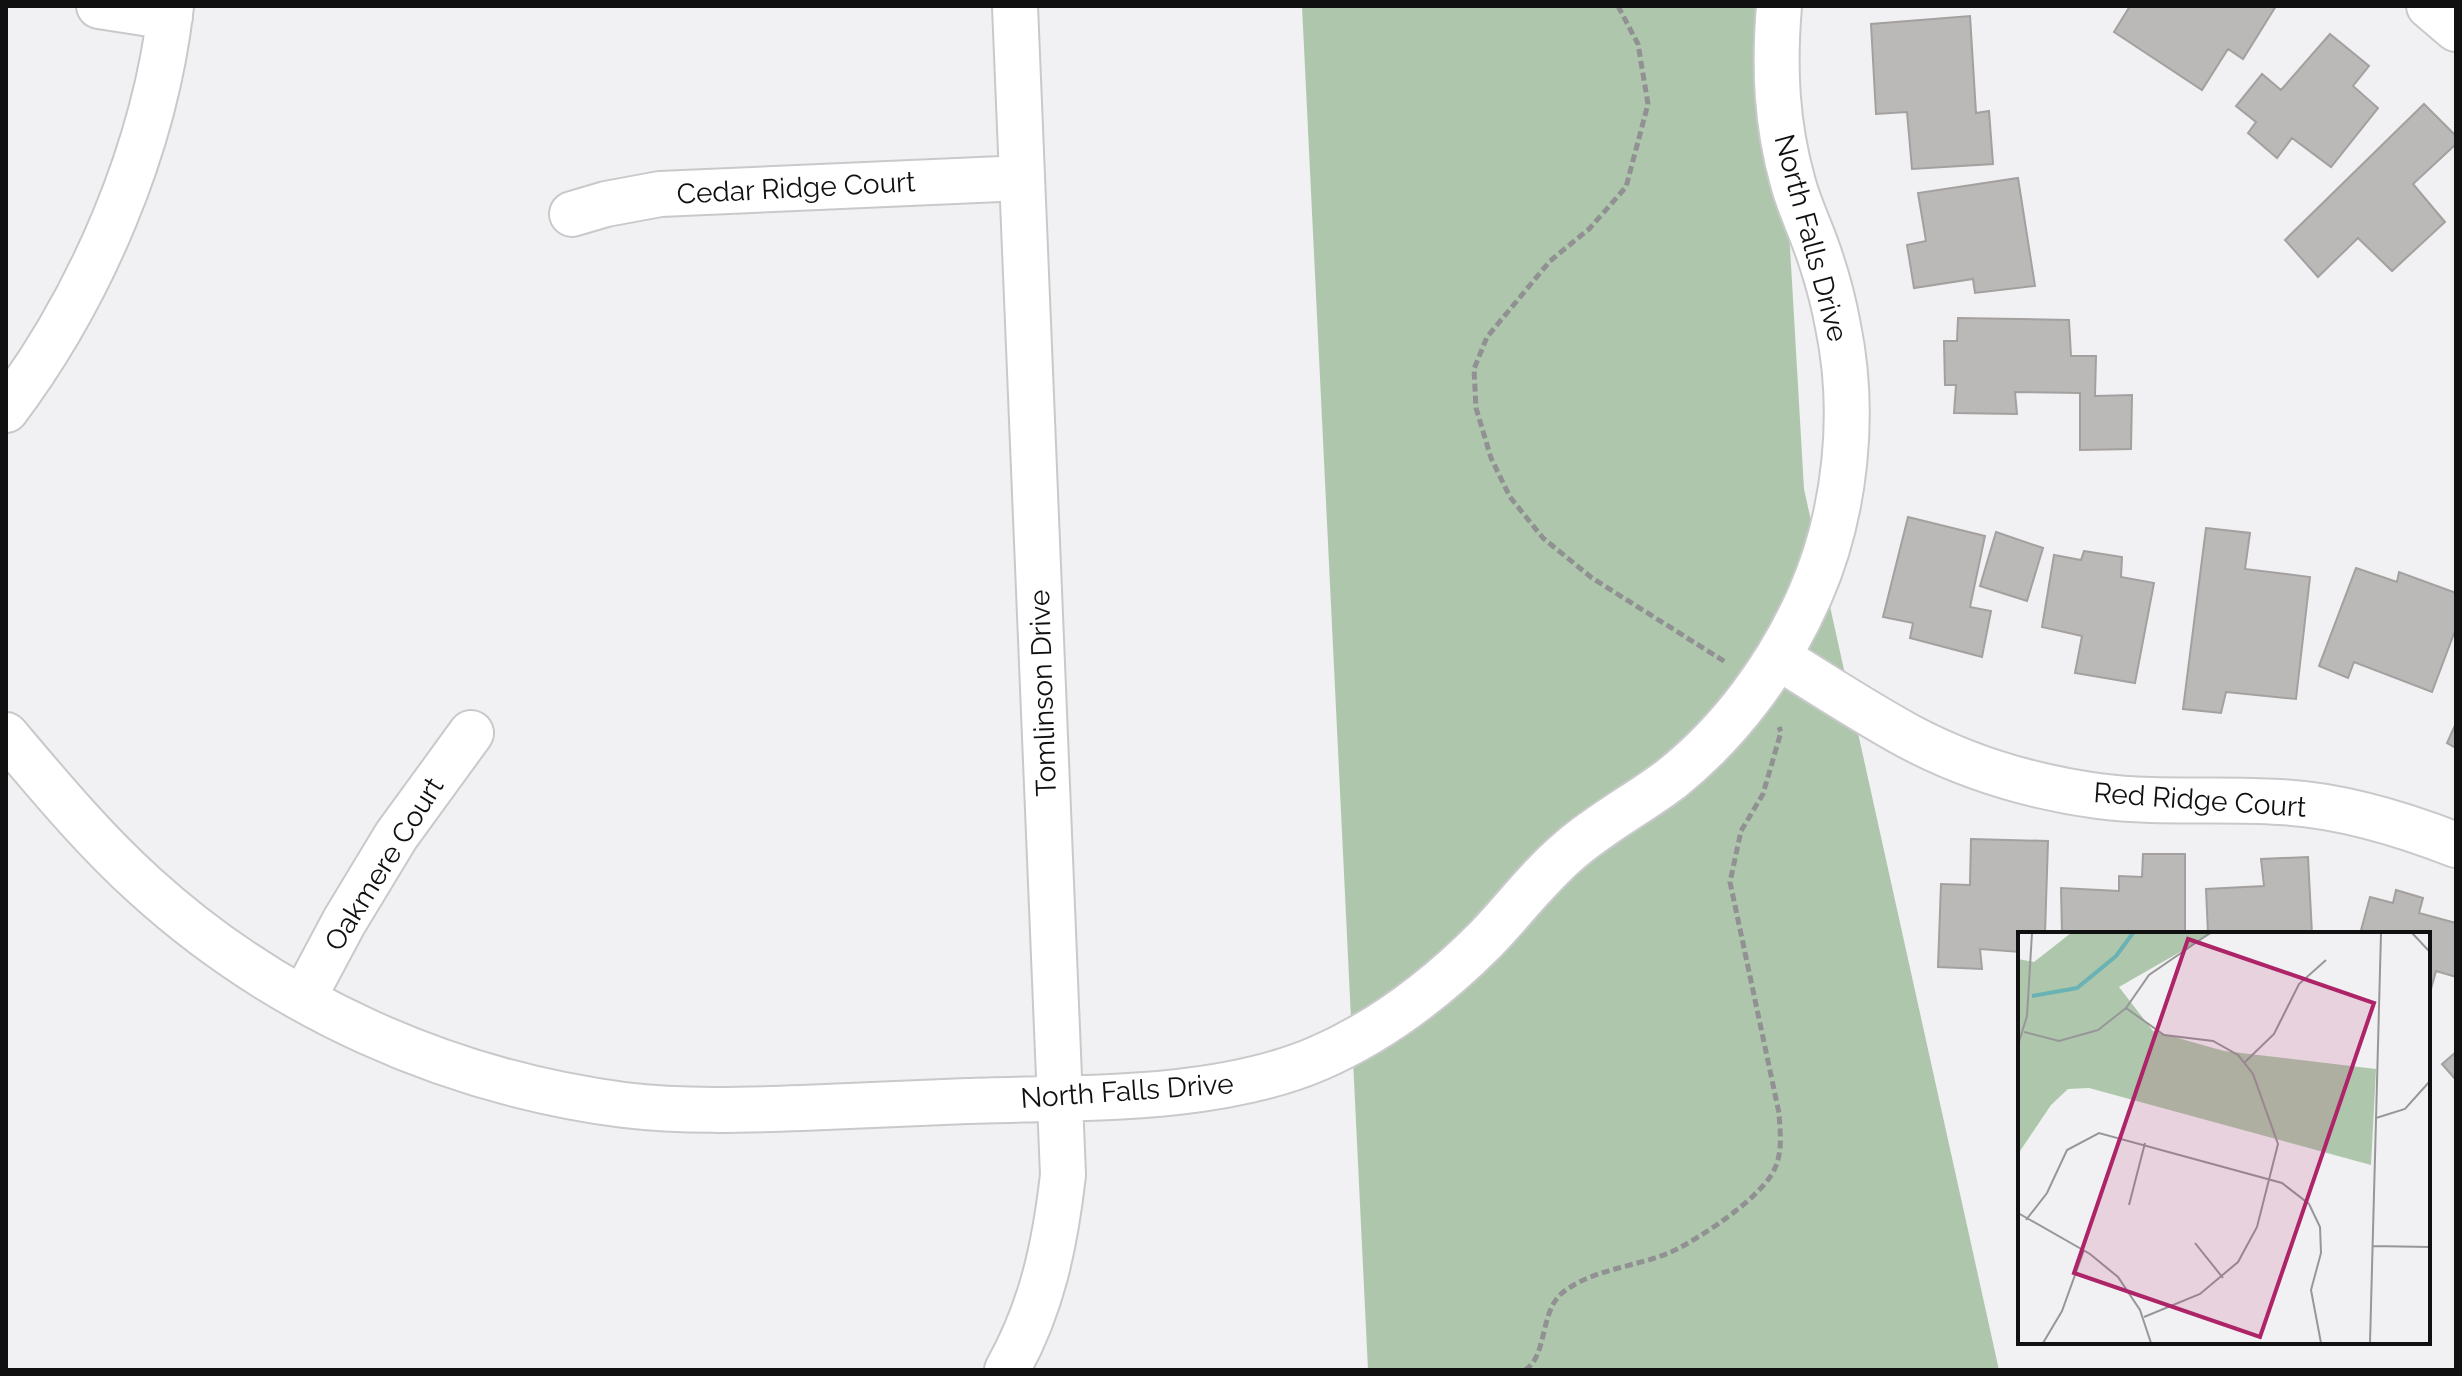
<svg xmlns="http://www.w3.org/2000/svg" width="2462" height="1376" font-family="Raleway,sans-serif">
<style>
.green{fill:#aec7ac}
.building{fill:#bbb9b7;stroke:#a3a09f;stroke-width:2}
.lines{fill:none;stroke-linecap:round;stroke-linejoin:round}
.minor-casing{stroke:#c9c9cc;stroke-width:48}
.path{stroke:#919193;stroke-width:5;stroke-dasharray:8 4;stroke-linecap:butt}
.minor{stroke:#fff;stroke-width:44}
.labels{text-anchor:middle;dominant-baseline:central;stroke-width:8;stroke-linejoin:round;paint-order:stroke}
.street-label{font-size:28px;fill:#101011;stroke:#fff}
.inset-river{fill:none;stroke:#6bb2b4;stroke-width:4}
.inset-road{fill:none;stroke:#979799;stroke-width:2}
.view{fill:#ad2468;fill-opacity:0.15;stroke:#ad2468;stroke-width:4}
.inset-edge{fill:none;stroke:#101011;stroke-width:4}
</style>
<rect width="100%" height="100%" fill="#f1f1f3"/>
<path class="green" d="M1302 6H1776L1804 489 1999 1370H1368Z"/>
<path class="building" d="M2130 6H2276L2243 59 2228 49 2202 90 2114 32Z
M1970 16 1976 113 1989 111 1993 164 1912 169 1907 112 1876 114 1871 24Z
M2330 34 2369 66 2353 86 2378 108 2331 167 2292 138 2277 158 2248 133 2256 122 2236 106 2262 74 2281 90Z
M2424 104 2456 136V144L2413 184 2445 222 2392 271 2358 238 2318 277 2285 240Z
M2018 178 2035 286 1975 293 1973 279 1914 288 1907 245 1926 241 1918 193Z
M1958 318 2069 320 2071 356H2096L2095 396 2132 395 2131 449 2080 450V393L2015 392 2017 414 1954 413 1956 385H1945L1944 341H1957Z
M1908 517 1985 536 1970 607 1991 611 1982 657 1910 638 1913 623 1883 617Z
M2206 528 2250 533 2245 569 2310 577 2296 699 2226 692 2221 713 2183 709Z
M1996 532 2043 548 2027 601 1980 586Z
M2084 551 2122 557 2121 577 2154 583 2135 683 2075 673 2082 636 2042 627 2054 555 2081 560Z
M2356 568 2397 582 2399 572 2456 593V628L2432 692 2354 662 2348 678 2319 666Z
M2456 723V748L2447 743Z
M1971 839 2048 841 2045 934H2020V952L1980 949 1982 969 1938 967 1941 884 1970 885Z
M2143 854H2185V934H2062L2061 888 2119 891V876L2142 877Z
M2308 857 2312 934H2208L2206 889 2264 886 2261 859Z
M2396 890 2423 898 2419 913 2456 923V977L2436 971 2428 1000V934H2360L2370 897 2393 903Z
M2456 1052V1080L2442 1064Z"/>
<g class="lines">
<defs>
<path id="minor" d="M99 6 170 17
M2429 6 2456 29
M572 214 606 204 660 194 1022 178
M6 410C91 297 155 148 171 6
M1778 657C1821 684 1864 712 1908 736 1966 767 2033 787 2098 796 2158 804 2219 798 2280 802 2340 805 2400 823 2456 845
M6 735C50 787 94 840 145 886 277 1006 447 1082 624 1105 683 1112 743 1110 802 1108 857 1106 912 1103 967 1101 1078 1097 1215 1103 1319 1058 1381 1031 1437 988 1485 940 1514 910 1538 877 1570 850 1601 823 1638 804 1671 779 1731 731 1779 666 1810 595 1846 513 1856 413 1838 326 1834 304 1828 281 1821 260 1813 234 1800 209 1793 183 1776 123 1774 67 1779 6
M303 999 344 922 396 836 471 733
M1007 1370C1042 1308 1055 1245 1063 1175L1015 6"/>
</defs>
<use href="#minor" class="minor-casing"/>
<path class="path" d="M1618 6 1638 44 1648 104 1626 187 1589 229 1550 261 1487 337 1474 369 1476 408 1491 458 1510 497 1543 538 1592 578 1727 663
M1525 1370C1547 1357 1540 1313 1561 1294 1590 1269 1637 1267 1671 1252 1699 1239 1763 1197 1775 1168 1783 1150 1780 1132 1779 1113L1730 882 1741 831 1763 794 1781 732 1779 727"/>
<use href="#minor" class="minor"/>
</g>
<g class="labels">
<g class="street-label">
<text transform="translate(796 188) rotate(-3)">Cedar Ridge Court</text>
<text transform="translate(1811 238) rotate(75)">North Falls Drive</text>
<text transform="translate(1043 693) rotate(-92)">Tomlinson Drive</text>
<text transform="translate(2200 800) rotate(4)">Red Ridge Court</text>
<text transform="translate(384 864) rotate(-58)">Oakmere Court</text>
<text transform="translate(1127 1091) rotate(-4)">North Falls Drive</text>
</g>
</g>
<g transform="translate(2018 932)">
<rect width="412" height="412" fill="#f1f1f3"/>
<path d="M53 1H195L101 55 135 99 206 119 358 137 353 233 71 156 50 157 33 173 0 222V27L16 30Z" fill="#aec7ac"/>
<path class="inset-river" d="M14 64 59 56 98 24 115 1"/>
<path class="inset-road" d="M394 1 412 20M108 76 146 103 195 109 220 123 235 142 260 212 239 295 220 330 182 362 126 385M6 100 41 109 80 98 108 76 131 43 192 1M0 113 9 84 14 1M227 130 256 102 281 52 308 28M358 186 387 177 412 149M111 273 127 211M0 281 72 322 100 345 122 378 133 411M8 288 29 261 49 218 81 201 264 251 291 272 302 295 303 321 293 358 303 411M177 311 205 346M354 314 412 315M25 411 44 379 66 318M352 411 363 1"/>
<path class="view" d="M170 7 356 71 242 405 56 341Z"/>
<rect width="412" height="412" class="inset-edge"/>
</g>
<rect width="2462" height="1376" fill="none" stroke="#101011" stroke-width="16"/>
</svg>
